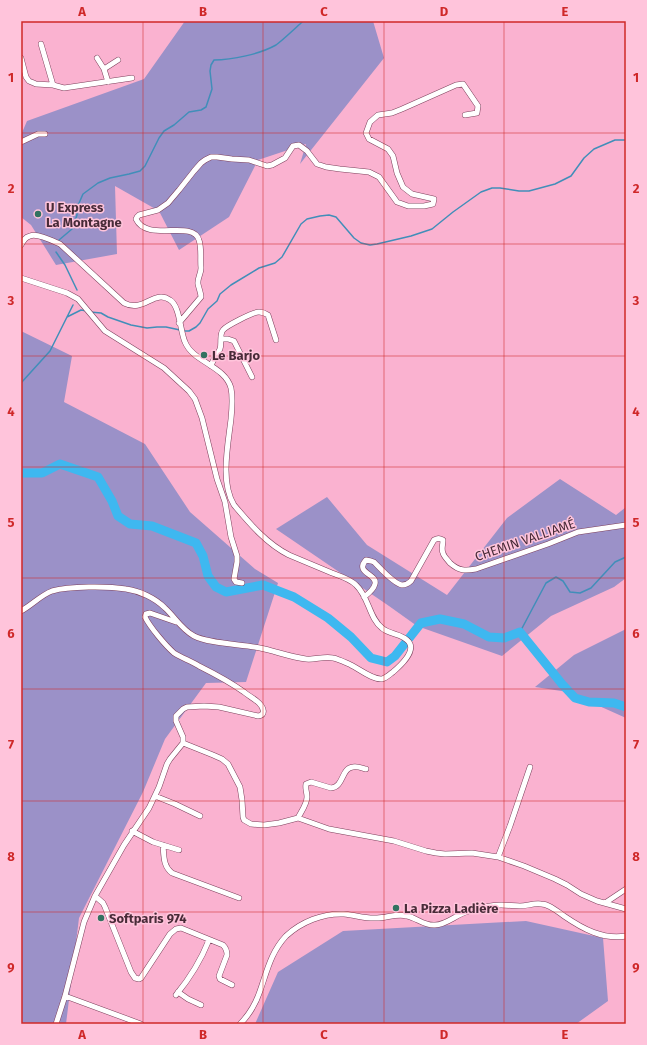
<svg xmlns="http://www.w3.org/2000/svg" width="647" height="1045" font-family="'Fira Sans',sans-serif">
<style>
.green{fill:#9b91c8}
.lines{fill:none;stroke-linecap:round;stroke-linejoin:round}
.stream{stroke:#418eb9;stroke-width:1.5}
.river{stroke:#3eb8f0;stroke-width:9}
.minor-casing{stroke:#7e405c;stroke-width:6}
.minor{stroke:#fff;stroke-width:5}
.grid{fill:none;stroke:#cf2829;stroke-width:1;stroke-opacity:0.55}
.poi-dot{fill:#327260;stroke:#ffc4db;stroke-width:1.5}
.labels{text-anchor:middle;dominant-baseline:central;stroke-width:3;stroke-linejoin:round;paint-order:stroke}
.poi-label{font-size:13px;font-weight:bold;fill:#482b38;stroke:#ffc4db;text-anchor:start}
.street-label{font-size:13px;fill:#482b38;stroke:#ffc4db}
.neatline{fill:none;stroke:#cf2829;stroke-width:1.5}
.grid-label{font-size:13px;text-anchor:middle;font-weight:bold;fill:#cf2829}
</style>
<rect width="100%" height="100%" fill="#fab2d0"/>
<path class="green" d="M185 21H373L384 58 300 164 306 144 258 160 229 217 179 250 159 211 115 186 117 254 56 265 31 225 21 217V135L27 121 144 79Z
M21 331 72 356 64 402 145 444 190 512 255 569 278 583 246 682 206 683 165 739 143 792 79 918 66 1024H21Z
M560 479 616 515 626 507V578L614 587 551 616 502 656 417 626 389 606 276 529 327 497 367 545 447 595 507 518Z
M626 629V718L568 692 535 687 574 655Z
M526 921 603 938 608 1001 576 1024H255L278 972 343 931Z"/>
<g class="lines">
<path class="stream" d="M59 240 72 229 77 215 76 210 83 194 98 183 110 178 129 174 140 171 145 166 159 138 164 131 174 125 189 112 201 110 206 107 212 89 210 71 211 65 214 60C232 60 260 54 276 45 284 39 292 31 300 24L303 21
M56 252 65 265 77 290
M90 312 101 313 108 317 131 325 147 328 157 327H166L180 330
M67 317 81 310 87 311
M183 331H189L196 327 200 323 208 309 217 301 220 294 231 285 259 268 275 263 282 257 301 224 307 219 320 216 329 215 336 217 354 238 361 243 370 245 377 244 411 236 432 229 453 212 481 192 492 188H500L519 191H529L555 184 571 176 584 158 594 149 615 140H626
M21 383 50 351 73 305
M520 632 546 583 556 577 563 581 570 592 580 593 591 588 615 562 626 557"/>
<path class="river" d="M21 473H42L60 464 98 477 112 501 118 516 130 524 152 526 196 543 203 556 208 576 216 587 226 592 263 585 294 597 328 618 351 637 371 658 387 662 395 656 421 623 440 619 464 624 489 637 504 638 520 632 562 684 575 698 589 702 614 703 626 707"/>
<defs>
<path id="minor" d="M41 44 53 85
M21 58 26 77 29 81 36 84 53 85 64 88 132 78
M97 58 104 69 108 82
M104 69 118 60
M21 142 38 134H45
M21 245C23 241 25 237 30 236 37 233 53 241 60 244L124 303C144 313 154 289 170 300 180 306 180 331 185 342 193 362 225 366 231 388 233 398 232 409 231 419 228 445 220 482 234 505 250 524 267 544 289 555 303 561 318 567 332 573 340 576 350 579 356 585 369 597 369 618 382 628 390 635 402 633 409 642 416 652 400 666 393 672 389 675 386 678 382 679 373 680 359 669 351 665 346 663 339 659 333 658 324 656 315 660 306 659 290 657 275 651 260 648 241 644 210 644 194 636 181 629 175 617 165 608 155 598 140 591 126 589 108 586 69 586 52 591 41 595 32 605 21 611
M21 278 67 293 78 299 105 331 164 368 189 391 195 399 202 418 217 479 225 502 231 537 237 556V562L234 579 236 582 242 583
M179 323 201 297C201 293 199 289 198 284 197 279 201 274 201 268 200 259 202 249 199 240 193 219 147 243 136 219L137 217 139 215 158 210 168 203 179 190 194 171 201 163 205 160 211 157H217L232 159 249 160 267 166 272 165 285 158 293 146 299 145 307 151 317 164 326 167 340 169 369 172 379 177 397 202 408 206H424L433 204 434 199 412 194 403 187 397 173 393 156 388 149 369 139 366 133 370 122 378 115 392 113 402 109 456 85 463 84 478 106 477 113 465 115
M221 339H228L234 341 252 377
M211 366C213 359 217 355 220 349 222 343 219 335 223 330 226 326 253 312 259 312 263 312 265 313 268 315L276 340
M364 597C368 594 374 589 375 584 378 574 354 573 366 560L371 561 374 562C380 568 394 584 402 585 406 585 409 583 411 581L434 540C438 538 439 538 443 540 443 545 441 549 443 553 444 557 448 560 450 563 459 571 465 571 476 569L548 544 578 532 626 525
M183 743 213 755 222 759 228 764 240 787 242 800 243 817 244 820 251 824 264 825 279 823 298 818 329 829 394 841 426 851 436 853 445 854 472 853 498 857 524 866 555 879 567 885 581 894 597 901 626 909
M155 796 175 804 200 816
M298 818C301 812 307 804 307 797 307 792 305 789 306 784L311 782 331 788C344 787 341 768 353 767 357 766 362 768 366 769
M132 831 153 842 179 850
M163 845C164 856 163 866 172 873L239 898
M498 857 510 826 530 767
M95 896 103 903 105 907 131 972 135 978 139 979 141 978 170 934 176 929 181 928 223 945C226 948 227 951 227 955L219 976 220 979 232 985
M605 903 626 889
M178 992 188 999 201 1005
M176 995C190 978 201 960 209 940
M65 996 141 1024
M56 1024 65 996 84 922 95 896 124 845 149 808 159 787 167 764 170 759 183 743V737L176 721V716L183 709 187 707 204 706 219 707 258 716C266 715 264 708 259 703 255 699 249 696 244 692 230 682 215 674 199 666 191 661 182 658 174 653 165 645 150 627 145 617L146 614 150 613 176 622
M240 1024C249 1015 256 1003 260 991 267 971 271 952 286 936 301 922 323 913 344 914 355 915 366 919 377 918 387 918 397 913 407 916 417 918 424 926 435 925 446 925 456 915 466 912 478 908 489 905 501 905 508 905 514 906 520 906 527 906 533 903 541 904 549 904 557 911 564 916 583 929 603 940 626 936"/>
</defs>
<use href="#minor" class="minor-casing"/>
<use href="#minor" class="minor"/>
</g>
<path class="grid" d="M143 21V1024M263 21V1024M384 21V1024M504 21V1024M21 133H626M21 244H626M21 356H626M21 467H626M21 578H626M21 689H626M21 801H626M21 912H626"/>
<g class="poi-dot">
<circle cx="38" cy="214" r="4"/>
<circle cx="204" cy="355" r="4"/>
<circle cx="396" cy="908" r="4"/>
<circle cx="101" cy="918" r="4"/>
</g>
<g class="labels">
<g class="poi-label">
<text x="46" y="207">U Express<tspan x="46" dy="15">La Montagne</tspan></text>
<text x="212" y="355">Le Barjo</text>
<text x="404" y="908">La Pizza Ladière</text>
<text x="109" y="918">Softparis 974</text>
</g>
<g class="street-label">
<text transform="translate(525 540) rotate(-19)">CHEMIN VALLIAMÉ</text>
</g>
</g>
<rect width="647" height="1045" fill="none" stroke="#ffc4db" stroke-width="44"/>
<rect x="22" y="22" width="603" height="1001" class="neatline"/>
<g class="grid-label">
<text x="82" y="16">A</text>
<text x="203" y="16">B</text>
<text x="324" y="16">C</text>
<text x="444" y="16">D</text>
<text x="565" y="16">E</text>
<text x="11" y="82">1</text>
<text x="636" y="82">1</text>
<text x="11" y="193">2</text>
<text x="636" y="193">2</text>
<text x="11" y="305">3</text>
<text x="636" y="305">3</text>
<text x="11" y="416">4</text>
<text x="636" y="416">4</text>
<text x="11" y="527">5</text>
<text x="636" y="527">5</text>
<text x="11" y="638">6</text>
<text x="636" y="638">6</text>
<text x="11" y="749">7</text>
<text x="636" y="749">7</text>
<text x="11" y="861">8</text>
<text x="636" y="861">8</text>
<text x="11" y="972">9</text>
<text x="636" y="972">9</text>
<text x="82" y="1039">A</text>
<text x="203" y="1039">B</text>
<text x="324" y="1039">C</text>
<text x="444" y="1039">D</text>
<text x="565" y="1039">E</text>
</g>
</svg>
